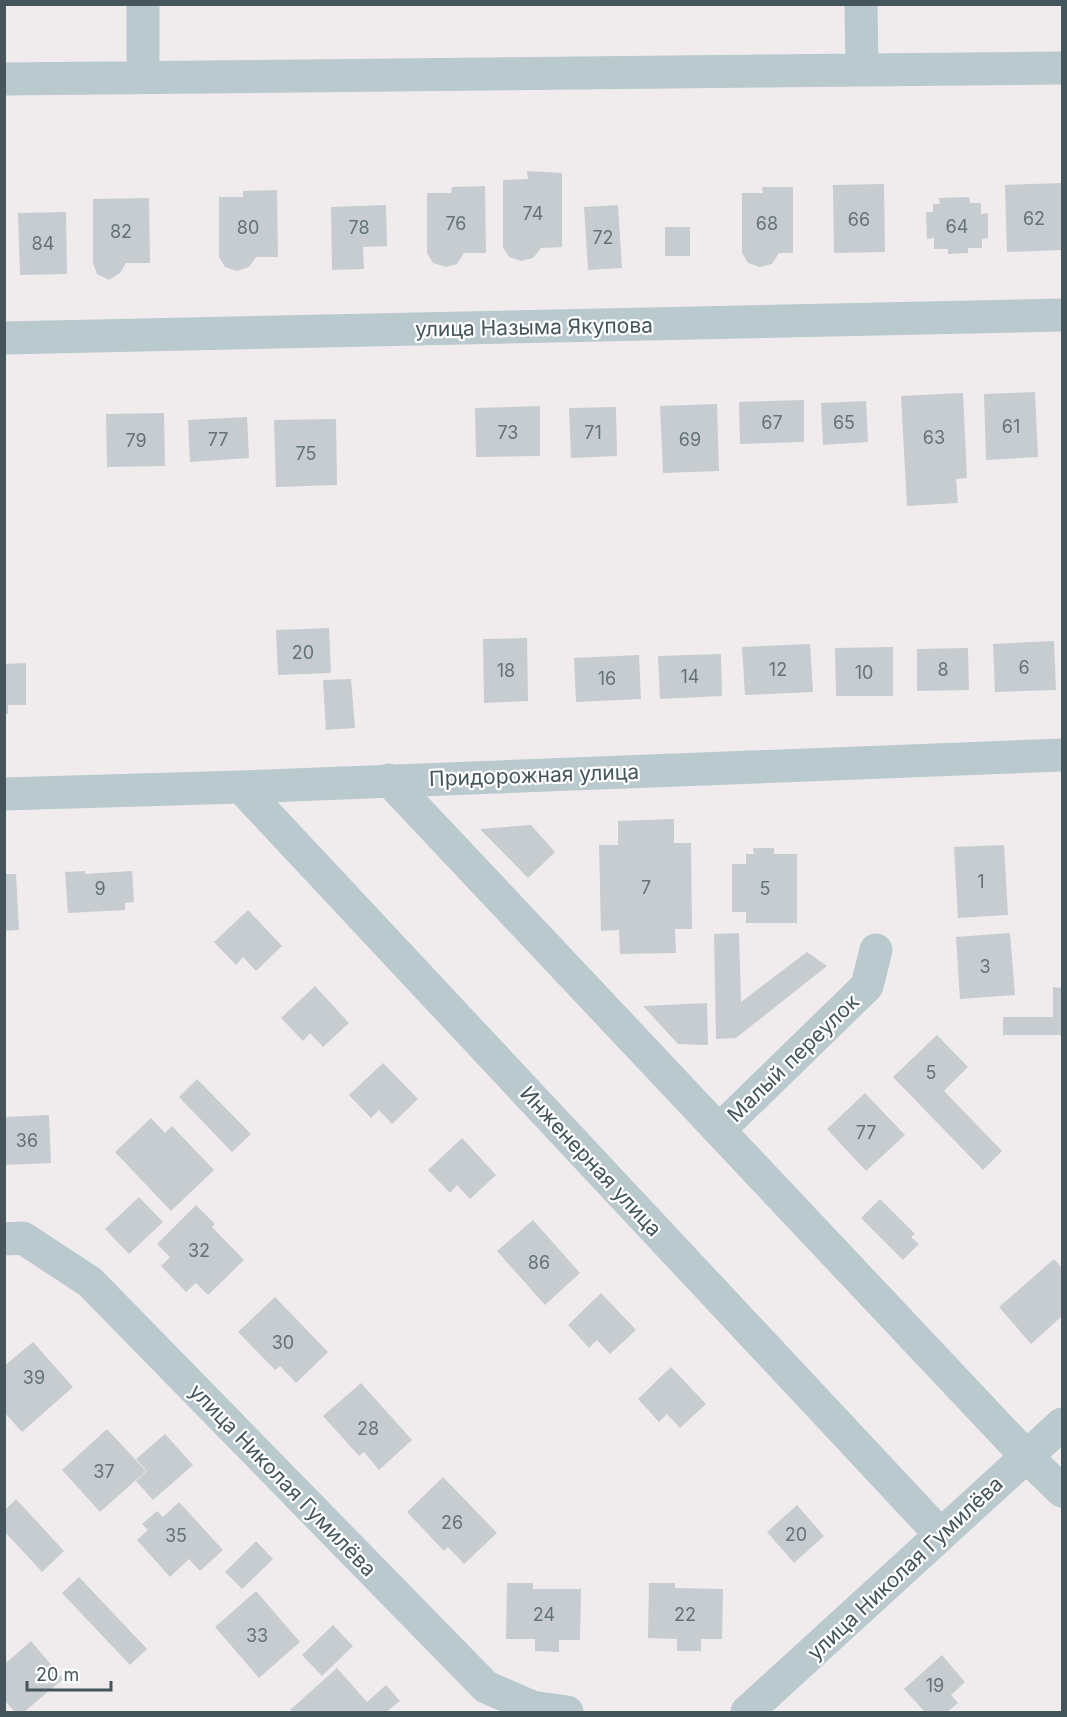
<svg xmlns="http://www.w3.org/2000/svg" width="1067" height="1717" font-family="Inter,sans-serif">
<style>
.building{fill:#c6ccd0}
.lines{fill:none;stroke-linecap:round;stroke-linejoin:round}
.minor{stroke:#b9c9cd;stroke-width:33}
.labels{text-anchor:middle;dominant-baseline:central;stroke-width:4.5;stroke-linejoin:round;paint-order:stroke}
.number-label{font-size:18px;fill:#647378}
.street-label{font-size:21px;fill:#44555b;stroke:#fff}
</style>
<rect width="100%" height="100%" fill="#f0eced"/>
<path class="building" d="M527 171 562 173V247L541 248 533 258 521 261 509 257 503 247V180L528 179Z
M1062 183V250L1007 252 1005 185Z
M884 184 885 252 834 253 833 185Z
M485 186 486 253H464L457 264 446 267 433 263 427 253V193H451L452 187Z
M762 187H793V253H779L772 264 760 267 748 263 742 253V193H763Z
M277 190 278 257H256L249 267 237 271 225 267 219 257V197H243V191Z
M969 197 970 203H981V214L988 213V238L982 239V248H968V253L948 254V249H934V238L927 239 926 212H933V204H940L939 198Z
M149 198 150 263H126L120 273 109 280 97 274 93 263V199Z
M386 205 387 246 363 247 364 269 332 270 331 207Z
M618 205 622 268 588 270 584 207Z
M66 212 67 274 20 275 18 213Z
M665 227H690V256H665Z
M1035 392 1038 457 986 460 984 394Z
M963 393 967 478 956 479 958 503 907 506 901 396Z
M804 400V442L740 444 739 402Z
M866 401 868 442 823 445 821 403Z
M717 404 719 471 663 473 660 406Z
M540 406V456L476 457 475 408Z
M616 407 617 456 571 458 569 408Z
M164 413 165 466 107 467 106 414Z
M247 417 249 458 190 462 188 420Z
M336 419 337 485 276 487 274 420Z
M329 628 331 673 278 675 276 630Z
M527 638 528 701 484 703 483 639Z
M1054 641 1056 690 995 692 993 644Z
M810 644 813 692 745 695 742 647Z
M893 647V696H836L835 648Z
M968 648 969 690 917 691V649Z
M721 654 722 696 660 699 658 656Z
M639 655 641 699 576 702 574 658Z
M26 663V705H8V714H4V664Z
M351 679 355 728 326 730 323 680Z
M674 819V843H691L692 929H675L676 953 620 954 619 930 601 931 599 845H618V821Z
M531 825 555 852 528 878 480 829Z
M1004 845 1008 915 958 918 954 847Z
M753 848H774V854H797V923H746V912H732V864H746V854H754Z
M85 871V874L132 871 134 902 125 903V910L68 913 65 872Z
M4 874H16L19 930 4 931Z
M248 910 282 946 256 971 243 957 236 965 214 942Z
M739 933 741 1002 807 952 827 966 736 1038 716 1039 714 934Z
M1010 933 1015 995 960 999 956 937Z
M315 986 349 1023 323 1047 310 1033 303 1041 281 1018Z
M1053 987 1062 988V1035H1003V1017H1053Z
M707 1003 708 1045 678 1044 643 1006Z
M937 1035 968 1067 944 1091 1002 1151 983 1170 893 1077Z
M383 1063 418 1099 392 1124 379 1110 371 1118 349 1095Z
M197 1079 251 1134 232 1152 179 1097Z
M865 1093 905 1135 866 1171 827 1129Z
M49 1115 51 1163 4 1165V1117Z
M151 1118 165 1133 172 1126 214 1170 171 1211 115 1152Z
M462 1138 496 1175 470 1199 457 1185 450 1193 428 1170Z
M139 1197 163 1222 129 1254 105 1229Z
M880 1199 915 1234 911 1237 919 1244 903 1260 861 1218Z
M196 1205 215 1224 212 1227 244 1260 208 1295 196 1283 186 1292 161 1266 170 1257 157 1244Z
M533 1220 580 1273 545 1305 497 1251Z
M1054 1259 1062 1268V1316L1031 1344 999 1307Z
M601 1293 636 1330 610 1354 597 1340 589 1348 568 1325Z
M275 1297 328 1352 296 1383 280 1366 275 1370 238 1332Z
M33 1342 73 1387 22 1432 4 1412V1366Z
M671 1367 706 1404 680 1428 667 1414 659 1422 638 1399Z
M361 1383 412 1440 379 1470 364 1452 359 1456 323 1416Z
M107 1429 146 1471 100 1512 62 1470Z
M165 1434 193 1465 153 1500 136 1481 147 1471 136 1459Z
M443 1477 497 1533 464 1564 448 1547 444 1551 407 1512Z
M16 1499 64 1551 42 1572 5 1532V1510Z
M179 1502 223 1550 200 1571 189 1559 170 1577 137 1540 148 1530 142 1524 157 1511 163 1517Z
M797 1505 824 1536 794 1563 767 1532Z
M256 1541 273 1559 242 1589 225 1572Z
M79 1577 147 1649 130 1665 62 1593Z
M507 1583H533V1589H581L580 1640H559V1652L535 1651V1639H506Z
M649 1583H675V1588L723 1589 722 1639H701V1651H677V1639L648 1638Z
M256 1591 300 1642 259 1678 215 1627Z
M333 1625 353 1646 322 1676 302 1655Z
M31 1641 63 1679 24 1712H15L5 1701 4 1702V1659L7 1662Z
M942 1655 965 1682 951 1695 958 1703 947 1712H925L904 1689Z
M337 1668 367 1702 386 1685 400 1701 386 1712H292L290 1710Z"/>
<g class="lines">
<path class="minor" d="M861 4 862 70
M143 77V4
M4 79 1062 68
M4 338 1062 315
M389 780 1026 1456 1062 1491
M241 787 941 1535
M4 794 241 787 1062 755
M719 1130 867 986 876 950
M4 1239 23 1238 90 1282 486 1687 532 1707 567 1712
M747 1712 1062 1424"/>
</g>
<g class="labels">
<g class="number-label">
<text x="533" y="213">74</text>
<text x="1034" y="218">62</text>
<text x="859" y="219">66</text>
<text x="456" y="223">76</text>
<text x="767" y="223">68</text>
<text x="957" y="226">64</text>
<text x="248" y="227">80</text>
<text x="359" y="227">78</text>
<text x="121" y="231">82</text>
<text x="603" y="237">72</text>
<text x="43" y="243">84</text>
<text x="772" y="422">67</text>
<text x="844" y="422">65</text>
<text x="1011" y="426">61</text>
<text x="508" y="432">73</text>
<text x="593" y="432">71</text>
<text x="934" y="437">63</text>
<text x="218" y="439">77</text>
<text x="690" y="439">69</text>
<text x="136" y="440">79</text>
<text x="306" y="453">75</text>
<text x="303" y="652">20</text>
<text x="1024" y="667">6</text>
<text x="778" y="669">12</text>
<text x="943" y="669">8</text>
<text x="506" y="670">18</text>
<text x="864" y="672">10</text>
<text x="690" y="676">14</text>
<text x="607" y="678">16</text>
<text x="981" y="881">1</text>
<text x="646" y="887">7</text>
<text x="100" y="888">9</text>
<text x="765" y="888">5</text>
<text x="985" y="966">3</text>
<text x="931" y="1072">5</text>
<text x="866" y="1132">77</text>
<text x="27" y="1140">36</text>
<text x="199" y="1250">32</text>
<text x="539" y="1262">86</text>
<text x="283" y="1342">30</text>
<text x="34" y="1377">39</text>
<text x="368" y="1428">28</text>
<text x="104" y="1471">37</text>
<text x="452" y="1522">26</text>
<text x="796" y="1534">20</text>
<text x="176" y="1535">35</text>
<text x="544" y="1614">24</text>
<text x="685" y="1614">22</text>
<text x="257" y="1635">33</text>
<text x="935" y="1685">19</text>
</g>
<g class="street-label">
<text transform="translate(534 327) rotate(-1)">улица Назыма Якупова</text>
<text transform="translate(534 775) rotate(-2)">Придорожная улица</text>
<text transform="translate(793 1058) rotate(-44)">Малый переулок</text>
<text transform="translate(591 1161) rotate(47)">Инженерная улица</text>
<text transform="translate(283 1480) rotate(46)">улица Николая Гумилёва</text>
<text transform="translate(905 1568) rotate(-43)">улица Николая Гумилёва</text>
</g>
</g>
<rect width="1067" height="1717" fill="none" stroke="#44555b" stroke-width="12"/>
<path d="M27 1681v9h84v-9" fill="none" stroke="#44555b" stroke-width="3"/>
<text x="36" y="1681" font-size="18" fill="#44555b" stroke="#ffffff" stroke-width="4.5" paint-order="stroke">20 m</text>
</svg>
